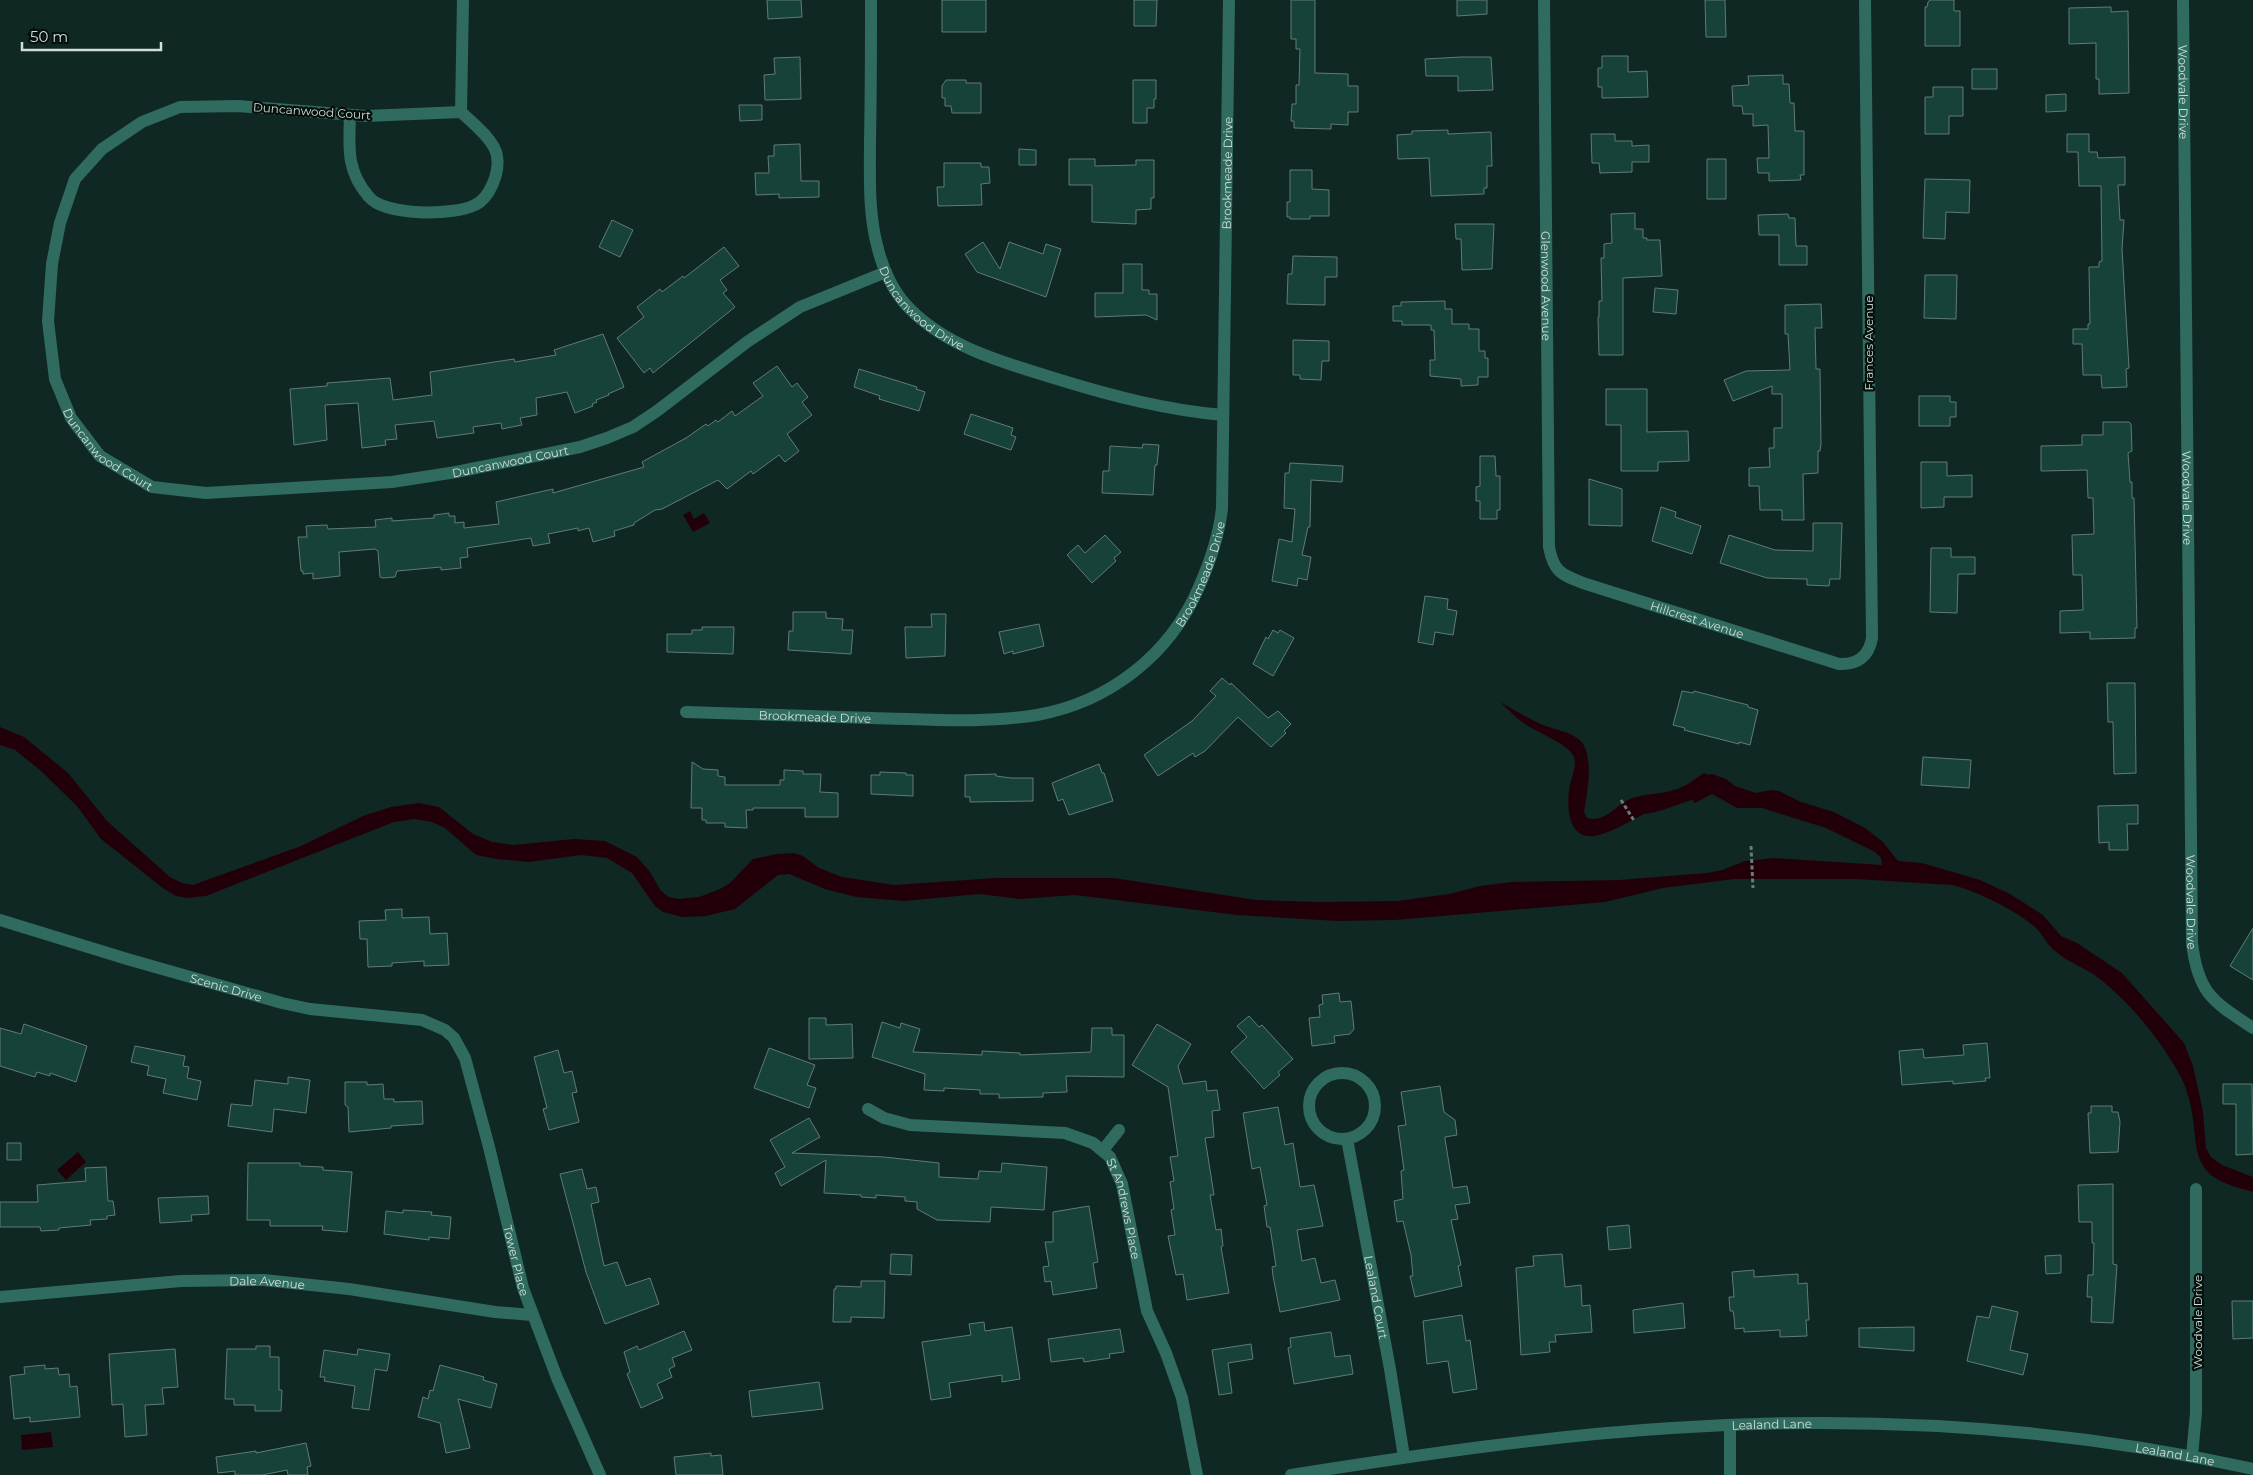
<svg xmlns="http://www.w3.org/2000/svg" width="2253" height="1475" font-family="Montserrat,sans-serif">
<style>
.water{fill:#220009}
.building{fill:#16423a;stroke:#617b75}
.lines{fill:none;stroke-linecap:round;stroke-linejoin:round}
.path{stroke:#677b76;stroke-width:3;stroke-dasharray:4 2.5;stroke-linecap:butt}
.minor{stroke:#306b60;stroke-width:12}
.tertiary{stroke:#306b60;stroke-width:12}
.labels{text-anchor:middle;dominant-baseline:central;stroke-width:4.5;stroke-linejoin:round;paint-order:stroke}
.street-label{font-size:12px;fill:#d1dfdb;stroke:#050f0c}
</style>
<rect width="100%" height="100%" fill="#102823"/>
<path class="water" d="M690 511 694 519 704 513 710 523 693 532 683 515Z
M1500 702C1513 709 1527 718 1541 724 1553 730 1566 730 1577 738 1596 750 1587 793 1584 812L1587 818C1604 823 1614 807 1628 800 1642 793 1659 795 1674 790 1685 787 1695 779 1704 773L1708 775 1712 774 1726 779 1735 786 1756 793 1771 790 1779 791 1801 802 1834 812 1865 828 1883 842 1898 861 1922 863 1980 880 2010 894 2043 915 2061 936 2077 943 2122 973 2184 1043 2193 1066 2203 1111 2206 1148 2211 1157 2222 1165 2253 1177V1192C2240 1188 2222 1184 2211 1175 2194 1160 2196 1139 2193 1119 2191 1103 2186 1085 2178 1072 2159 1038 2130 1003 2100 979 2087 968 2068 963 2055 951 2047 945 2043 935 2036 928 2019 912 1975 890 1952 885L1856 879H1734L1663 888 1605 902 1395 920 1337 921 1237 915 1075 895 1021 899 979 894 904 901 856 897 825 889 789 874 778 875 735 909 706 916 682 917 663 912 655 906 632 873 607 858 581 855 529 862 497 859 476 855 445 828 432 822 415 819 394 822 206 896 187 898 176 896 164 889 101 839 77 806 41 771 15 750 0 745V727L24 737 68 773 107 821 170 877 182 883 193 885 301 846 363 816 391 807 419 803 439 807 473 834 492 842 513 845 574 839 605 841 637 857 650 872 661 891 669 897 678 899 699 897 720 889 730 883 753 859 777 854 794 853 803 856 819 868 842 877 894 885 996 878H1114L1256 900 1320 902 1397 901 1449 894 1480 886 1512 882 1619 880 1707 873 1722 870 1745 861 1774 858 1882 865 1881 858 1875 852 1826 828 1762 808H1737L1712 794 1695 803 1692 800C1677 804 1658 813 1644 814 1630 821 1614 831 1599 835 1567 844 1566 805 1570 785 1572 776 1578 763 1573 755 1567 744 1537 732 1525 724 1516 718 1508 709 1500 702Z
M78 1152 86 1162 66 1180 57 1170Z
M51 1432 53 1447 22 1450 21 1435Z"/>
<path class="building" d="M767 0H801L802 17 768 19Z
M942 0H986V32H942Z
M1134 0H1157L1156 26H1134Z
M1291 0H1315V73L1348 74V86H1358V112H1348V125L1331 124V129L1294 128V121H1291L1292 104H1296V85H1299L1300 49H1296V39H1291Z
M1457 0H1487V14L1457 16Z
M1705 0H1725L1726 37H1706Z
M1930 0H1954V11H1960V46H1925V7H1927L1928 2Z
M2111 7V12L2128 11 2129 93 2099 94V79H2096V43L2069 44V8Z
M1602 56H1628V72L1647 71 1648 97 1602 98V87H1598V68H1602Z
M800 57 801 99 765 100 764 75 775 74 774 58Z
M1461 57H1491L1493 90 1458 91V76H1426L1425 59Z
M1972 69H1997V89H1972Z
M1783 75V84H1789L1790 103H1794L1795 131H1804V175H1800L1801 180 1769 181V173H1758L1757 158H1769L1768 125 1753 126V114H1743L1742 106H1733L1732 86 1749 85 1748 76Z
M946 80H966V83H981V113H952L951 106H945V98H942V86Z
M1133 80H1156V99H1154V108H1147V123H1133Z
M1933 87H1963V116H1949V134H1925V97H1933Z
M2066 94V111L2046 112V95Z
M739 105H762V120L740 121Z
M1448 130V134L1491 132 1492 166H1487V188H1484V194L1431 196 1429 158 1398 159 1397 135 1412 134V131Z
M1591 134H1615V141H1632V146L1649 145V162H1632V172L1600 173 1599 163H1592Z
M2067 134H2089V152H2097L2098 158 2125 157V185H2118L2120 220H2124L2122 249 2129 368 2126 369 2127 387 2102 388 2101 375H2083L2082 344H2073V329H2088V324H2090L2089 267H2099V262L2102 261 2101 186H2079L2078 152H2067Z
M800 144 801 181H819V197L779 198V194L756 195 755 173H769L768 156H774V145Z
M1019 149 1036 150V165H1019Z
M1069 159H1095V166L1136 165V160H1154V198H1151V209L1136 210V224L1092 222V185H1069Z
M1707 159H1726V199H1707Z
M944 163H981V167H989L990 183 981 184 982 205 938 206 937 187H944Z
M1290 170H1312V189L1329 190V216H1310V219H1290V217H1287V202H1290Z
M1925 179 1970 180 1969 213 1946 212 1945 239 1923 238Z
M1635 213V229H1643V238H1647V240H1660L1662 276 1623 278V355H1599L1598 317H1599V301H1602L1601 258H1604V244L1612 243 1611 214Z
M1788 214 1789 218H1795L1796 246H1807V265H1779V235H1759L1758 215Z
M612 220 633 230 620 257 599 247Z
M1455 224H1494L1492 269 1462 270 1461 239H1456Z
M983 242 1000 269 1009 242 1043 254 1046 244 1061 249 1046 297 977 272 965 254Z
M724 247 739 266 720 280 727 290 723 293 735 307 653 373 650 368 644 373 617 338 644 317 637 307 660 289 662 292 683 276 684 278Z
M1293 256 1337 257V277H1325V305L1287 304 1288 274H1292Z
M1123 264H1142V290H1149V294H1157V320L1146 315 1095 317V293H1123Z
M1925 275H1957L1956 319 1924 318Z
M1655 288 1678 290 1676 314 1653 312Z
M1445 301V309H1452V324H1469V329H1479V351H1485V358H1488V377H1478V385L1461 386V379L1430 376V360H1435L1434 330H1431V325H1402V321H1393V306H1401V302Z
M1821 304 1822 328H1815L1816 369H1820L1821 444 1820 451H1818V473L1803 474 1804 520H1782V510H1760L1759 486H1749V468L1770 467 1769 448H1774V428H1782V394H1772V386L1733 401 1724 380 1746 371 1790 370 1788 334H1785V305Z
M603 334 624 387 608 394 609 395 596 400 597 402 592 404 593 406 575 413 567 392 536 398 537 415 520 418 522 425 502 429 501 423 473 427 474 433 437 438 434 421 395 425 397 439 385 440 386 445 362 448 358 403 325 405 327 440 294 445 290 389 327 386V383L390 378 393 400 432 395 430 372 514 359 515 362 556 355 554 350Z
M1293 340 1329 341V361H1322L1321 380 1300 379V375H1293Z
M777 366 792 387 797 383 808 397 802 402 812 415 787 434 799 451 785 462 779 455 753 474 751 471 727 489 718 480 662 509 655 510 634 523V525L614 531 615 536 593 542 589 528 578 531V528L548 534 550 543 533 546 531 538 467 548 468 557 460 558 461 568 441 570V567L397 571 395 577 383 578 380 577 378 551 375 549 339 552 340 576 313 579V573L303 574V571H301L298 537H307L306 526 327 525 328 529 376 527 375 520 392 518V521L434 518V515L449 513V516H455V523L464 522V528L499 524 496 502 553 489V493L644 467 642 462 686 438 706 424 708 426 716 420 718 422 732 411 735 416 763 396 753 383Z
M859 369 917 387 916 389 925 392 919 411 879 399 880 396 854 387Z
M1606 389H1647V432L1688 431 1689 461 1658 462V471H1621V425H1606Z
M1919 396H1950V402H1956V417H1950V426H1919Z
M971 414 1013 428 1011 435 1016 437 1011 450 964 434Z
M2103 422H2129L2131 424 2132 451 2128 453 2130 482H2132V498H2134L2137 628H2135V638L2090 639V632L2060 633V611L2083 610 2082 575H2073L2072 535 2094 534 2093 498H2088L2087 470 2041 471V446L2082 445V435H2103Z
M1143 444 1159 445 1157 465H1155L1153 495 1102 493 1103 471H1109L1110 446 1142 448Z
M1480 456H1495L1496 476H1500V510H1497V519H1480V501H1476V487L1480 486Z
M1921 462H1947V476L1972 475V497H1944V507L1921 508Z
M1290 463 1343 466 1342 482 1311 480 1310 527H1308L1302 555 1311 557 1307 580 1298 578 1297 586 1272 581 1279 539 1292 542 1295 509 1284 508 1285 473H1289Z
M1589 479 1622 489V526L1589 525Z
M1661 507 1676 512 1675 517 1701 526 1692 554 1652 541Z
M1813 523H1842L1840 579H1830L1829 586 1807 585V579L1767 578 1720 563 1729 535 1775 550 1813 551Z
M1105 535 1121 552 1114 558 1116 561 1092 583 1067 555 1078 545 1085 553Z
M1931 548H1951V557H1975V574H1958L1957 613 1930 612Z
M1425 596 1448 599 1447 609 1457 611 1453 635 1435 632 1433 645 1418 642Z
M793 612H826V618L843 619 842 630H853L851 654 788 650 789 631H793Z
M931 614H946L945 656 906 658 905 627H932Z
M1039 624 1044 646 1013 654V651L1004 654 999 632Z
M702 627H734L733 654 667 652V634H692V630H702Z
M1273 630 1278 633 1280 630 1294 638 1273 676 1253 664 1266 637 1268 639Z
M1222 678 1230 685 1231 683 1268 718 1278 711 1291 724 1284 731 1286 733 1271 747 1238 717 1205 751 1195 757 1193 753 1158 776 1144 755 1192 721 1216 696 1210 691Z
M2107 683H2135L2136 773 2114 774 2113 722H2108Z
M1682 691 1693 693 1694 691 1748 705V707L1758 710 1750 745 1739 742V744L1684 730 1685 728 1673 725Z
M1923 757 1971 760 1969 788 1921 785Z
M692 762 703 769 718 770V776L725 777V785H780V780H784V770L803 771V774H821L820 792 838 793V817H805V808H753V810H746L747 828 725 827V823H706V820H702V808H691Z
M1099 764 1102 773H1104L1113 801 1069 815 1063 799 1058 801 1052 783Z
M880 772 906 773V775H913V796L871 794V775H880Z
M996 774V776L1011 778H1033V801L970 802V797H965V775Z
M2138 805V824H2127L2128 850H2109V842L2099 843 2098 806Z
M402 909V918L429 917 430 934 447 933 449 965 424 966V961L392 963V966L368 967 367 939H360L359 921 386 920 385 910Z
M2253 928V980L2230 966Z
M1339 993 1340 1002 1351 1001 1354 1029 1350 1034 1334 1036 1335 1043 1312 1046 1309 1018 1320 1017 1319 1005 1323 1004 1322 995Z
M1249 1016 1259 1027 1262 1025 1293 1059 1278 1072 1280 1075 1264 1089 1231 1052 1247 1037 1237 1026Z
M809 1018H826V1025L852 1024 853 1058 809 1059Z
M882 1022 900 1028 901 1023 920 1029 913 1052 982 1055V1051L1020 1053V1055L1091 1052 1092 1028H1112V1035H1124V1077L1066 1076 1067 1092 1043 1093V1097L999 1098V1094H980V1090L944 1088V1091L924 1090 925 1074 872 1057Z
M24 1024 87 1046 76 1082 50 1073V1076L37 1072 35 1077 0 1066V1028L21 1034Z
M1157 1024 1191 1044 1178 1066 1183 1084 1206 1081 1207 1091 1217 1090 1220 1110 1212 1111 1214 1137 1205 1138 1214 1195H1210L1216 1230 1221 1229 1223 1246 1221 1247 1229 1293 1187 1300 1183 1274 1176 1275 1168 1236 1175 1235 1171 1210 1174 1209 1170 1182 1174 1181 1170 1157 1178 1156 1168 1087 1132 1065Z
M1987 1043 1990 1078H1985L1986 1081 1953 1084V1081L1902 1085 1899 1051 1923 1049 1924 1058 1964 1055 1963 1045Z
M135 1046 185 1056 183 1066 189 1067 187 1078 201 1081 197 1100 163 1093 166 1079 147 1075 149 1066 131 1062Z
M769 1048 815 1065 807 1085 816 1088 809 1108 754 1088Z
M558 1050 564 1073 572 1071 577 1092 572 1093 579 1122 549 1130 543 1109 547 1108 534 1057Z
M288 1077 310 1080 306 1113 274 1109 272 1132 228 1126 231 1104 252 1106 255 1080 288 1084Z
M345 1082H367V1085L383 1084 384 1099H394V1102L422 1101 423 1124 391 1126V1128L349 1132 348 1107 345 1105Z
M2223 1084H2252L2253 1154 2236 1155V1104H2223Z
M1440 1086 1444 1112 1455 1120 1457 1135 1445 1137V1139L1453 1188 1467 1186 1470 1203 1455 1205 1458 1219 1451 1220 1461 1265 1458 1266 1462 1286 1415 1297 1410 1276H1413L1411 1255 1403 1221 1397 1222 1394 1201 1403 1199 1401 1171 1404 1170 1398 1126 1406 1125 1401 1092Z
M2091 1106H2112V1112H2118L2120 1122 2118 1152 2090 1153 2088 1113H2091Z
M1278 1107 1285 1145 1293 1143 1300 1187 1314 1185 1323 1226 1297 1230 1302 1261 1315 1258 1321 1283 1335 1280 1340 1300 1280 1312 1273 1276 1272 1267 1276 1266 1270 1227H1267L1264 1206 1267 1205 1260 1167 1252 1169 1243 1113Z
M809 1118 820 1137 792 1153 884 1157 939 1163V1177L978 1179 979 1171 1001 1172 1002 1163 1047 1167 1044 1210 991 1207 990 1222 937 1220 917 1209V1202L905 1201V1197L876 1195V1198L861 1197V1195L824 1193 826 1160 781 1186 775 1173 785 1167 770 1140Z
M7 1143H21V1160H7Z
M248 1163H300V1166L323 1167V1170L352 1172 347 1232 322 1230 323 1226H270V1220H247Z
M106 1167 108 1201H113L115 1215 107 1216V1219L90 1220 91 1225 59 1228V1230L41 1231 40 1227H0V1202H38L37 1185 86 1181 85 1168Z
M582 1169 587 1189 596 1187 599 1202 591 1204 604 1266 617 1262 626 1286 650 1278 659 1304 605 1324 586 1272 560 1174Z
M2113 1184V1264L2117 1265 2113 1323 2091 1322 2092 1297H2087L2088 1275H2093L2094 1243H2092V1222H2079L2078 1185Z
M208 1196 209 1214 191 1215 192 1221 160 1223 158 1198Z
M1089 1206 1098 1262 1093 1263 1097 1288 1053 1295 1051 1281 1045 1282 1043 1267 1049 1266 1045 1242H1053V1212Z
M403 1210 432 1212 431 1215 451 1217 449 1239 429 1237V1240L384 1234 386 1211 403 1213Z
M1629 1225 1631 1248 1609 1250 1607 1227Z
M891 1254 912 1255 911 1275 890 1274Z
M1562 1254 1565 1287 1581 1285 1582 1306 1590 1305 1592 1332 1555 1335 1556 1342H1549L1550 1352 1521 1355 1516 1268 1534 1266 1533 1256Z
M2061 1255V1273L2046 1274 2045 1256Z
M1754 1270V1277L1798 1274V1284L1807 1283 1809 1320H1806L1807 1336 1780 1337V1330L1744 1332V1328L1735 1329 1734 1317 1733 1311H1730L1729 1297H1734L1732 1272Z
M861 1281H885L884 1318 851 1317V1322H833L834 1289H836V1286L861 1287Z
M2232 1301H2253V1338L2233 1339Z
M1683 1303 1685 1328 1634 1333 1633 1310Z
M1992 1306 2018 1312 2010 1350 2028 1354 2023 1375 1967 1361 1977 1316 1989 1318Z
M1462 1315 1466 1341 1470 1340 1477 1389 1453 1393 1448 1361 1427 1364 1423 1321Z
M984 1322 985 1331 1012 1327 1020 1379 1002 1382V1375L949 1383 951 1397 931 1400 922 1342 971 1335 969 1324Z
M1914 1327V1351L1859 1347V1328Z
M1120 1329 1124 1352 1109 1354 1110 1358 1084 1362 1083 1358 1051 1362 1048 1339Z
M684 1331 692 1350 672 1358 675 1366 669 1369 672 1377 657 1384 663 1398 641 1408 627 1374 630 1372 624 1352 637 1346 639 1350Z
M1331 1332 1335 1357 1350 1355 1353 1374 1294 1384 1288 1348 1291 1347 1290 1338Z
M1251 1344 1253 1359 1228 1363 1232 1393 1219 1395 1212 1350Z
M256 1346H270V1357H279V1390H282L281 1411H255V1405H234V1399H225L227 1349H256Z
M175 1349 178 1387 162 1388 164 1404 145 1405 147 1435 125 1437 123 1404 112 1405 109 1354Z
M358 1349 390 1354 387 1371 375 1369 369 1410 352 1408 355 1386 324 1381 325 1377H320L324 1350 357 1355Z
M45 1365V1369L58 1368 59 1375 69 1374 70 1387 77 1386 80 1417 30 1422V1417L14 1419 10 1376 25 1374 24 1367Z
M440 1365 484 1377 483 1380 497 1384 491 1408 458 1399 470 1448 446 1453 440 1423 418 1417 423 1397 428 1399 430 1390 433 1391Z
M819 1382 823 1409 752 1417 749 1391Z
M306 1443 311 1466 307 1467 308 1475H288L287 1470 262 1475H235V1471L218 1473 216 1457 256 1451V1453Z
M711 1453V1456L721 1455 723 1475H676L674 1457Z"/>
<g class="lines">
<path class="path" d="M1621 800 1635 822
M1751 846 1753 888"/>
<g class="minor">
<path id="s1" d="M463 0 461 112 366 116 238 106 180 107 142 122 102 149 75 179 60 223 52 264 48 321 55 379 71 418 100 456 152 487 206 493 392 482 456 472 580 447 607 438 633 427 657 411 747 342 800 307 886 272"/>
<path id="s2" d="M871 0C871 47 871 93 870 140 870 175 868 214 878 249 883 270 894 293 909 308 948 348 1005 363 1057 379 1112 396 1166 410 1223 415"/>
<path id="s3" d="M1544 0 1549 547C1554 574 1563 575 1586 584L1839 664C1858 665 1869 656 1872 638L1865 0"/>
<path id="s4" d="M2183 0 2192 943C2198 993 2212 1001 2253 1028"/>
<path d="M350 115C349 147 346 171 369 197 385 216 453 216 475 205 490 198 500 172 497 156 495 141 472 122 461 112"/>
<path id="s5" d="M686 712C748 714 809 716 871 718 925 719 983 724 1037 715 1109 702 1170 655 1199 587 1210 562 1219 536 1222 508L1229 0"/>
<path id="s6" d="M0 920 127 959 282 1003 310 1009 422 1020 445 1030 454 1038 465 1058 489 1147 523 1288 557 1378 600 1475"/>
<circle cx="1342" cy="1106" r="33"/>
<path id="s7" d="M868 1109 884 1118 910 1125 1065 1133 1093 1143 1110 1157 1122 1184 1147 1311 1166 1353 1182 1398 1197 1475"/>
<path id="s8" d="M1347 1139 1390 1369 1404 1457"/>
<path d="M1103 1150 1119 1130"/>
<path id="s9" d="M0 1297 181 1281 264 1280 349 1289 495 1312 532 1315"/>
<path d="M2192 1456 2196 1413V1189"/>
<path d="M1730 1475V1425"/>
</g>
<path class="tertiary" id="s10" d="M1291 1475C1418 1455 1544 1436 1672 1428 1866 1415 2064 1427 2253 1469"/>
</g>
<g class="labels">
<g class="street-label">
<text stroke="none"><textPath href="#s4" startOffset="92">Woodvale Drive</textPath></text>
<text transform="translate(312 111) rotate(4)">Duncanwood Court</text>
<text stroke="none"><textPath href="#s5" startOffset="984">Brookmeade Drive</textPath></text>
<text stroke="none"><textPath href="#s3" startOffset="286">Glenwood Avenue</textPath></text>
<text stroke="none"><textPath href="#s2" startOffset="326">Duncanwood Drive</textPath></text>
<text transform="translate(1868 343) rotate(-90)">Frances Avenue</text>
<text stroke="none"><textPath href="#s1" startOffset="818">Duncanwood Court</textPath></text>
<text stroke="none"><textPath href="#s1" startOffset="1238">Duncanwood Court</textPath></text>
<text stroke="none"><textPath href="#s4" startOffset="498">Woodvale Drive</textPath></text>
<text stroke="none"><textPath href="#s5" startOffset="579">Brookmeade Drive</textPath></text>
<text stroke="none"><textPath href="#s3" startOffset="720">Hillcrest Avenue</textPath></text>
<text stroke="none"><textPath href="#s5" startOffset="129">Brookmeade Drive</textPath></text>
<text stroke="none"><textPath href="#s4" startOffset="902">Woodvale Drive</textPath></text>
<text stroke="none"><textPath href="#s6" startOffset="236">Scenic Drive</textPath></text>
<text stroke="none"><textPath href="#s7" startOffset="306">St Andrews Place</textPath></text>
<text stroke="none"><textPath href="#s6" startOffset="704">Tower Place</textPath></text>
<text stroke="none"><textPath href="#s9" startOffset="268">Dale Avenue</textPath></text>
<text stroke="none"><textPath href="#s8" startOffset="161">Lealand Court</textPath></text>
<text transform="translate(2197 1322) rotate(-90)">Woodvale Drive</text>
<text stroke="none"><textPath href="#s10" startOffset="484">Lealand Lane</textPath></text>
<text stroke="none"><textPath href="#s10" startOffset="889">Lealand Lane</textPath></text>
</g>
</g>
<path d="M22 42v8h139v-8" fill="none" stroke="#d1dfdb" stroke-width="2.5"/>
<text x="30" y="42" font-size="15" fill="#d1dfdb" stroke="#050f0c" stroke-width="4" paint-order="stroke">50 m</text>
</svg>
